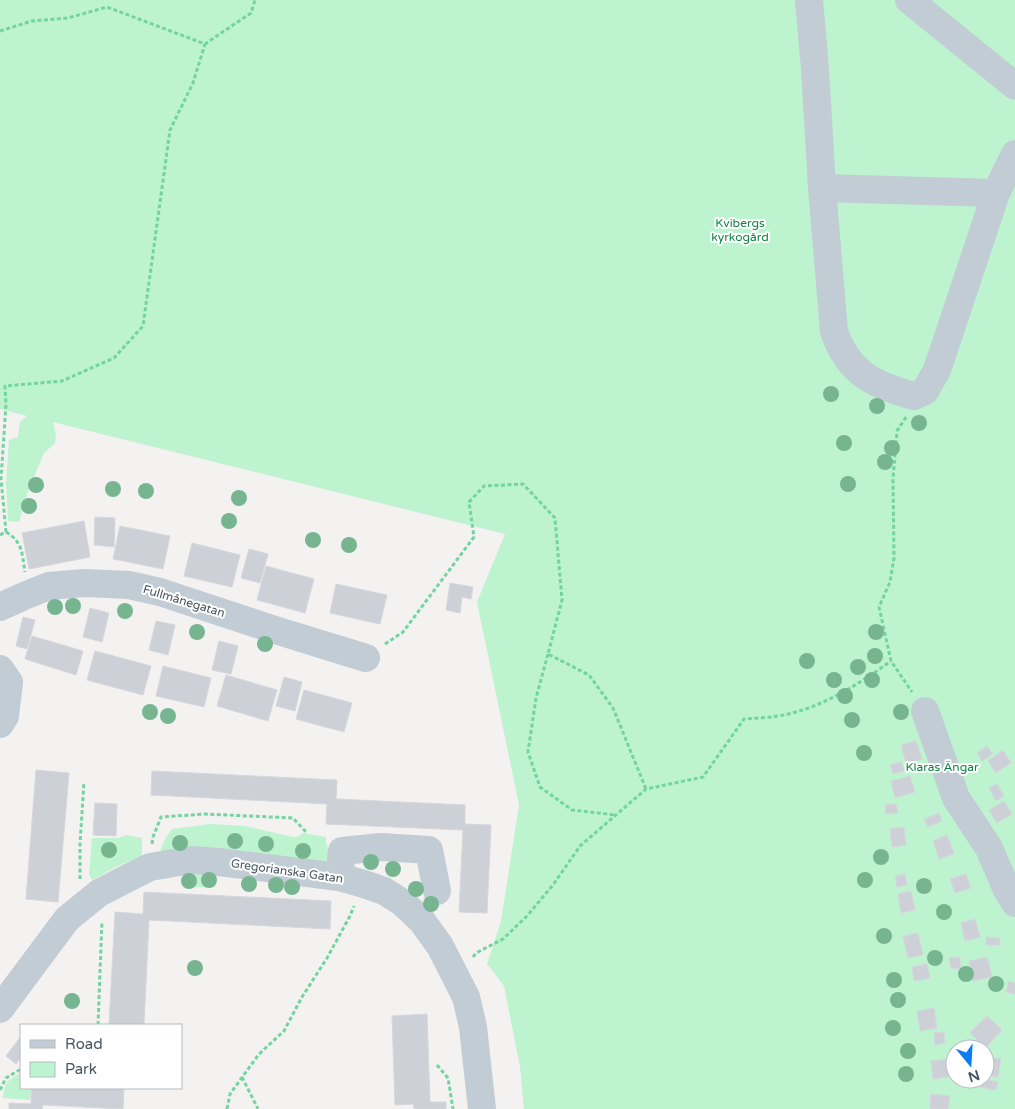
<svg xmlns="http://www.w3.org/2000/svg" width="1015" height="1109" font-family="'Varela Round',sans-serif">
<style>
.green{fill:#bdf3cf;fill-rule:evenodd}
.building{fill:#cdd0d6;stroke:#d5d7dd}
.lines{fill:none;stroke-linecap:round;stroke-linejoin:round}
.path{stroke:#72d59f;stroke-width:3;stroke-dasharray:4 2.5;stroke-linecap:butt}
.minor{stroke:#c1ccd4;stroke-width:28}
.tree{fill:#77b591}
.labels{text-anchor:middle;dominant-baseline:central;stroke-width:4;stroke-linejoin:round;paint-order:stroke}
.park-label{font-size:12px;fill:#108443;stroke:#fff}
.street-label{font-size:12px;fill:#475660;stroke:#fff}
</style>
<rect width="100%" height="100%" fill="#f4f1f1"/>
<path class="green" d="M0 0H1015V1109H524L520 1067 504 986 487 964 501 921 519 805 477 602 505 534 53 422 56 435 55 443 44 453 28 491 19 522 8 521 6 483 9 440 18 437 20 422 27 416 0 409ZM955 1049H985V1079H955Z
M210 824 245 826 293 837 299 836 303 833 326 837V843L329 851 327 860 325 862H318L235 850 210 848 162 852 160 851 165 839 172 829Z
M126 835 142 838V854L141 856 116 867 92 880 89 874 92 838H118Z
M191 875C199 875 211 872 217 879L215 887H184L182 881 183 877Z
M21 1073V1088H31L30 1100 3 1098C4 1084 8 1079 21 1073Z"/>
<path class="building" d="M95 517 115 518 114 547 94 545Z
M84 521 90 557 29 569 22 533Z
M120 526 170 536 163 569 113 559Z
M192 543 240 555 232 587 184 576Z
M249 549 268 554 260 583 241 578Z
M266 566 314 579 305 613 257 600Z
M450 583 473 587 471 599 462 597 460 613 446 610Z
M336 584 387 595 380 624 330 613Z
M90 608 109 613 102 642 83 637Z
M23 617 35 620 27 649 16 646Z
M156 621 175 625 168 655 149 650Z
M32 636 83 651 76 675 25 659Z
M219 641 238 646 231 674 212 670Z
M95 651 151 666 143 695 87 680Z
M163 666 211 678 204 707 156 696Z
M226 675 277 690 268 721 217 706Z
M284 677 302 682 295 711 276 706Z
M304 690 352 703 344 732 296 719Z
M916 741 922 759 906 764 901 745Z
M987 746 993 754 982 761 977 753Z
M1003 750 1011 763 996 773 988 761Z
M901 762 904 771 893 774 890 765Z
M36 770 69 773 58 902 26 899Z
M152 771 337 780 336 799 465 805V824L491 825 487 913 459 912 463 830 326 824 327 804 151 795Z
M910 776 915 792 895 798 891 781Z
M997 784 1004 796 996 801 989 788Z
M1004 801 1012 814 997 823 989 810Z
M95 803 117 804 116 836 93 835Z
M896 804 898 813 886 814 885 805Z
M939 813 942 821 928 827 924 819Z
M904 827 906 845 892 847 890 829Z
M947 835 954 854 939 859 933 841Z
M905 874 907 885 897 887 895 876Z
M966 874 971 888 955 893 950 879Z
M911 891 915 910 901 913 898 894Z
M144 892 331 901 330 929 149 920 144 1025H109L115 912 143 914Z
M975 919 980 937 965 941 961 923Z
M918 933 923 955 908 958 903 936Z
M986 937 1000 938V945H986Z
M960 957 961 968 951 969 949 958Z
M987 957 992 977 973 981 969 961Z
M927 964 930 978 914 981 912 967Z
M1009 981 1015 983V994L1006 992Z
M934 1008 937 1028 920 1031 917 1011Z
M427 1014 430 1102H446V1109H414L413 1104 395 1105 392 1016Z
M987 1016 1002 1030 985 1048 970 1033Z
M944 1032 945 1043 935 1045 934 1033Z
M21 1036V1057L16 1064 6 1056Z
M988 1057 1001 1059 998 1077 985 1075Z
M946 1059 948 1077 933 1079 931 1061Z
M982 1079 998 1082 996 1090 980 1087Z
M31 1088H124L123 1109 43 1105 42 1109H9V1103L31 1104Z
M931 1094 950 1096 948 1109H930Z"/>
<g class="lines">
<path class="path" d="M0 31 32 21 68 18 107 7 205 44 251 13 255 0
M906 417 897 431 893 479 894 558 890 582 879 607 891 661 912 692
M6 532 1 479 6 404 5 386 62 381 114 358 143 326 170 130 193 83 205 44
M6 532C23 542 22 554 25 572
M0 535 6 532
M385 644 403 632 474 537 469 502 484 486 523 484 555 518 562 600 548 654 589 675 613 708 646 789
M548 654 536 698 528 752 540 787 572 810 615 815
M152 844 153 837 161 817 205 814 293 818 306 832
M80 879V844L84 782
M473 957 476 953 503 939 527 916 553 885 580 846 646 789 703 777 744 719C755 718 767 718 778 716 821 709 857 685 891 661
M98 1025 102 921
M437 1065 448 1078 453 1109
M242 1077 258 1109
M0 1090 6 1078 21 1069
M227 1109 230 1094 259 1054 284 1031 302 997 327 958 350 916 354 906"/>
<path class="minor" d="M809 0 815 68 822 188 834 331C848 373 874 385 914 396L925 391 937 370 996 193 1015 154
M909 0 1015 86
M822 188 996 193
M0 607 24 596 49 586 84 583 129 585 160 592 275 630 366 658
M0 669 9 682 5 716 0 724
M925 711 956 798 989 848 1007 890 1015 903
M339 877 342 851 381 847 429 850 437 891
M0 1009 67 919 99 893 132 876 150 867 191 860 219 862 339 877 364 884 384 891 403 903 422 921 440 946 466 997 473 1027 482 1109"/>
</g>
<g class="tree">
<circle cx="831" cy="394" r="8"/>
<circle cx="877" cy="406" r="8"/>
<circle cx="919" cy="423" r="8"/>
<circle cx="844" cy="443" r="8"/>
<circle cx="892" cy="448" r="8"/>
<circle cx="885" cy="462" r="8"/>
<circle cx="848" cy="484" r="8"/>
<circle cx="36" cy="485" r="8"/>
<circle cx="113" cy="489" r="8"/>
<circle cx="146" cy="491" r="8"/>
<circle cx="239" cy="498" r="8"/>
<circle cx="29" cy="506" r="8"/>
<circle cx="229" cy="521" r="8"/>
<circle cx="313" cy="540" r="8"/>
<circle cx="349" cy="545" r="8"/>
<circle cx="73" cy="606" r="8"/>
<circle cx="55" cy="607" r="8"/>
<circle cx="125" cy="611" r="8"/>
<circle cx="197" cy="632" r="8"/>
<circle cx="876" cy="632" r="8"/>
<circle cx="265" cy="644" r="8"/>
<circle cx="875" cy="656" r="8"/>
<circle cx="807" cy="661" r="8"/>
<circle cx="858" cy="667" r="8"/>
<circle cx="834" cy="680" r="8"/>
<circle cx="872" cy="680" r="8"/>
<circle cx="845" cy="696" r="8"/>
<circle cx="150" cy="712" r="8"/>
<circle cx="901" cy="712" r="8"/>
<circle cx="168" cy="716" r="8"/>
<circle cx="852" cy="720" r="8"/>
<circle cx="864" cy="753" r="8"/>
<circle cx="235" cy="841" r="8"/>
<circle cx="180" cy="843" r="8"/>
<circle cx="266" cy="844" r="8"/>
<circle cx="109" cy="850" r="8"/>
<circle cx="303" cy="851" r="8"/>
<circle cx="881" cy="857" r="8"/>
<circle cx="371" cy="862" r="8"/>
<circle cx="393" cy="869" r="8"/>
<circle cx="209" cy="880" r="8"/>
<circle cx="865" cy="880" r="8"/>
<circle cx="189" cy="881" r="8"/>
<circle cx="249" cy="884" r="8"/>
<circle cx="276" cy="885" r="8"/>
<circle cx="924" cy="886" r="8"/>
<circle cx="292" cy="887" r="8"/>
<circle cx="416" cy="889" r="8"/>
<circle cx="431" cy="904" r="8"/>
<circle cx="944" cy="912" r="8"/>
<circle cx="884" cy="936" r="8"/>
<circle cx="935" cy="958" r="8"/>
<circle cx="195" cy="968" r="8"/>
<circle cx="966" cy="974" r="8"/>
<circle cx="894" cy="980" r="8"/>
<circle cx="996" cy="984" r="8"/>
<circle cx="898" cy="1000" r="8"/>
<circle cx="72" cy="1001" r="8"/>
<circle cx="893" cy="1028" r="8"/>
<circle cx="908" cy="1051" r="8"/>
<circle cx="906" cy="1074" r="8"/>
</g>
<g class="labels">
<g class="park-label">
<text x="740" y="223">Kvibergs<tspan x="740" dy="14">kyrkogård</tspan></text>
<text x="942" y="767">Klaras Ängar</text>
</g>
<g class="street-label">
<text transform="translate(184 601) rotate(17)">Fullmånegatan</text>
<text transform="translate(287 871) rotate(8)">Gregorianska Gatan</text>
</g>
</g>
<rect x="20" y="1024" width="162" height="65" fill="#ffffff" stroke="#b5bbbf"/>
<rect x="30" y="1040" width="25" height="8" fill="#c1ccd4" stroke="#b5bbbf"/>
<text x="65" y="1049" font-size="15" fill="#475660">Road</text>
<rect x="30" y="1062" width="25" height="15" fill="#bdf3cf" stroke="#b5bbbf"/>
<text x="65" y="1074" font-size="15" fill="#475660">Park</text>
<g transform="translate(970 1064) rotate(162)"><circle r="24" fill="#ffffff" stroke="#b5bbbf"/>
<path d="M0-4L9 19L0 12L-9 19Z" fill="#0a7cf4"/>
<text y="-8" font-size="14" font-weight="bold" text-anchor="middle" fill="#475660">N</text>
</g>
</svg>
